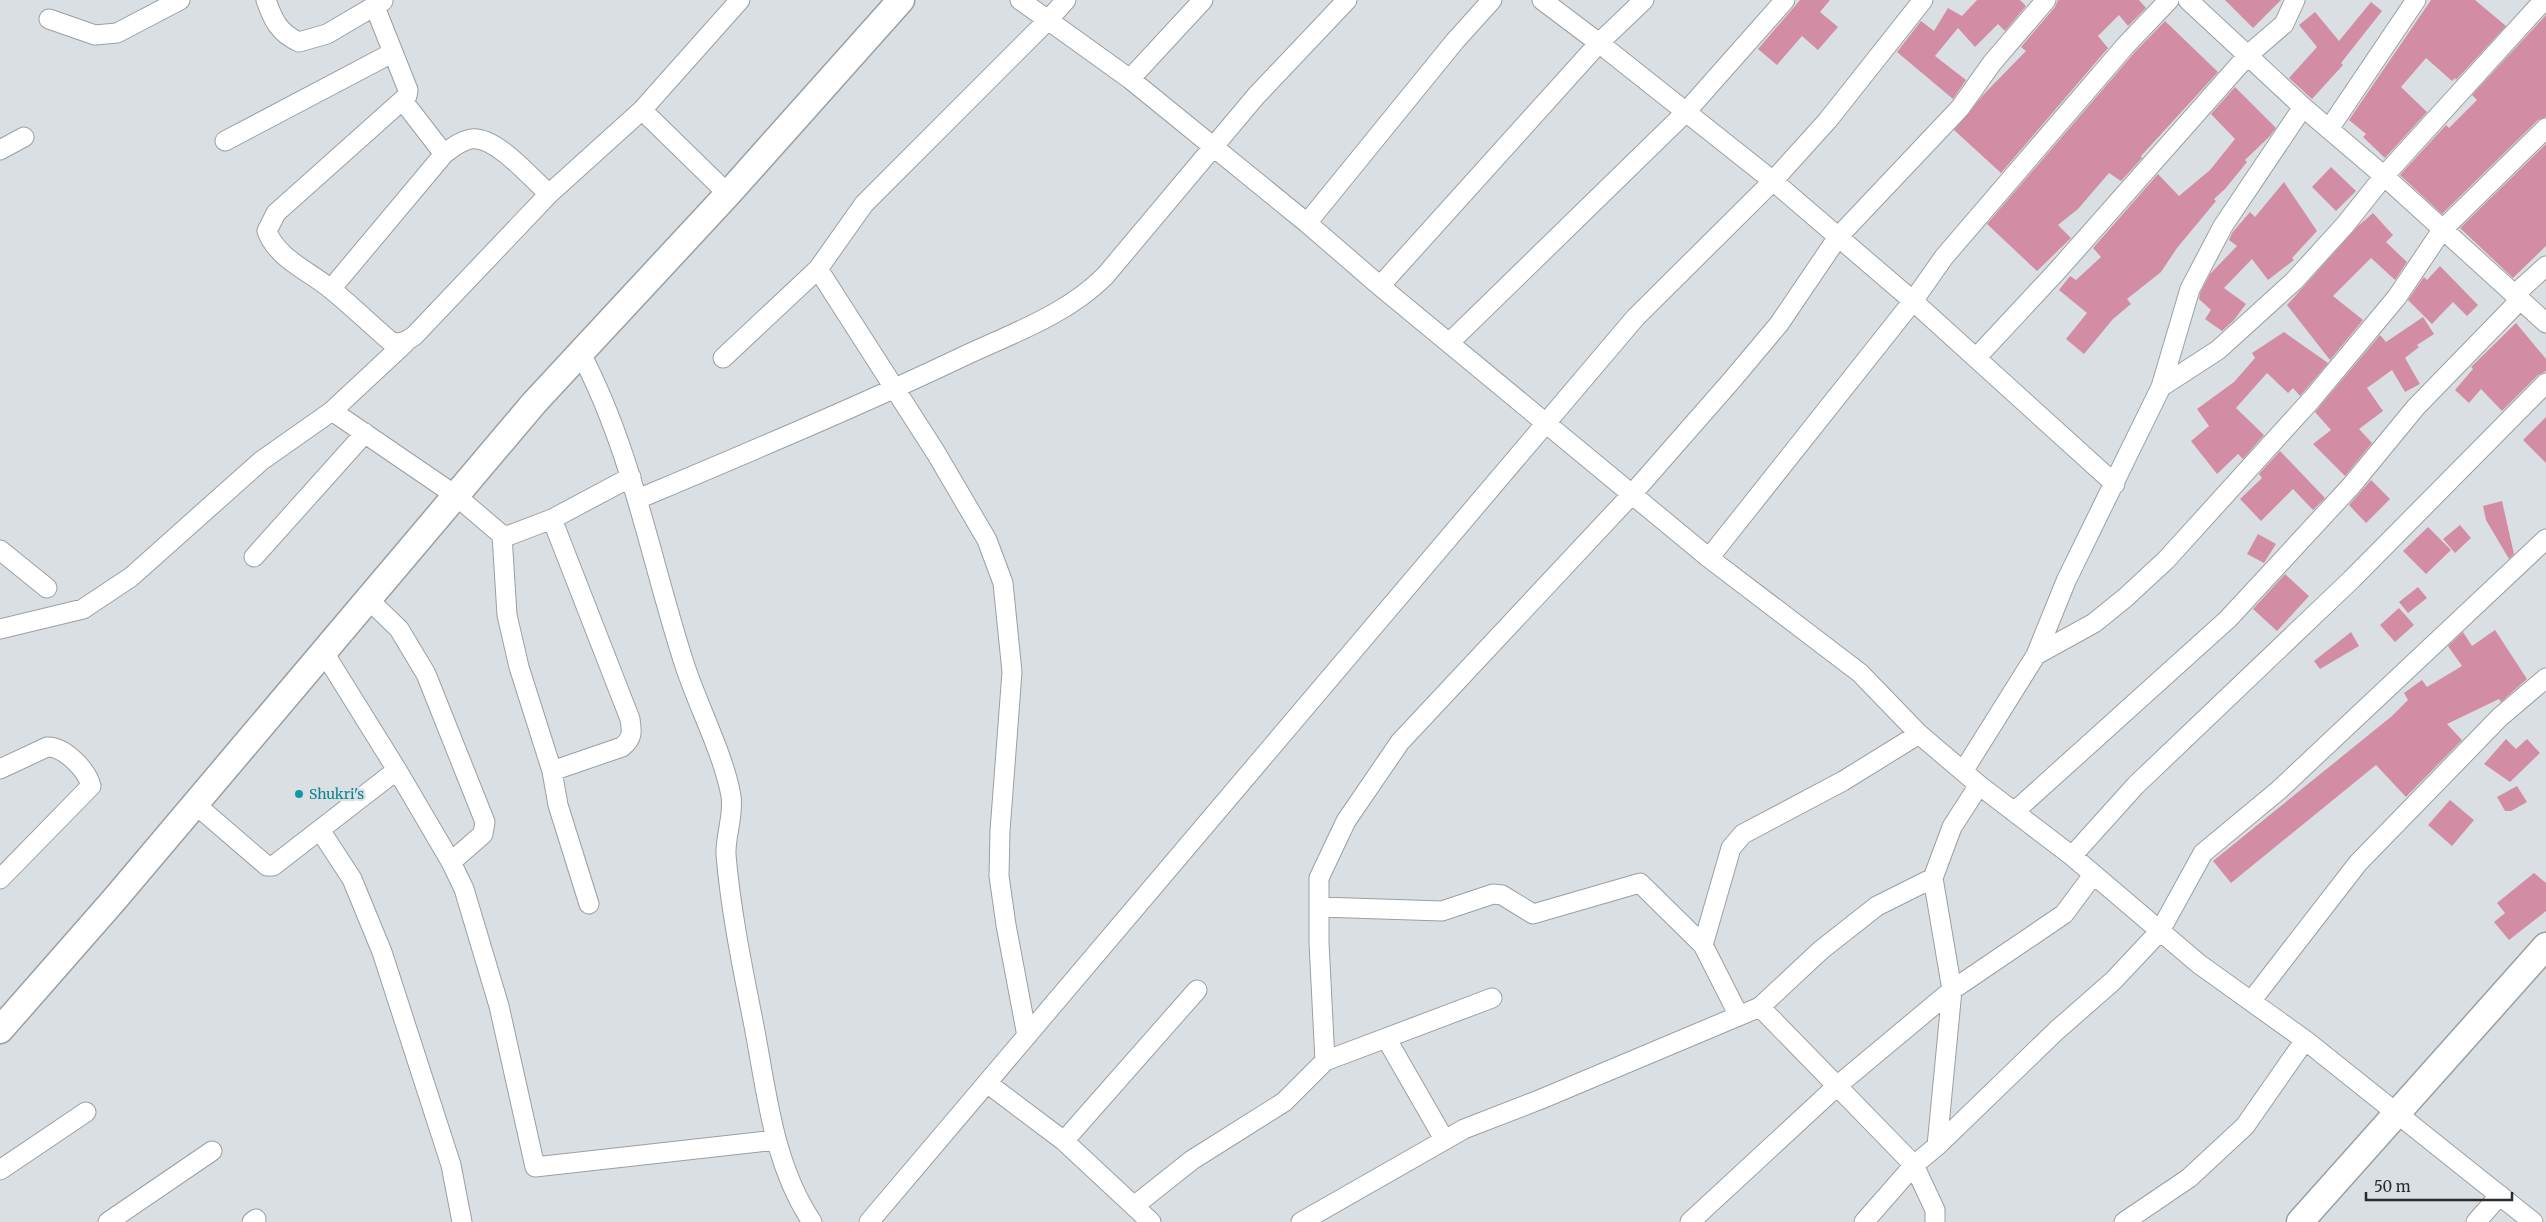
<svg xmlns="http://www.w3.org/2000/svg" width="2546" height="1222" font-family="Merriweather,serif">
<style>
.building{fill:#d28da5}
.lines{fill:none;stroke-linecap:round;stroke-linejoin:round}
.street-casing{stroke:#9a9fa3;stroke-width:21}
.secondary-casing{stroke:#9a9fa3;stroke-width:29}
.street{stroke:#fff;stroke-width:19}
.secondary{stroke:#fff;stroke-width:26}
.culture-dot{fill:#0f9aa8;stroke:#dadfe4;stroke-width:2}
.labels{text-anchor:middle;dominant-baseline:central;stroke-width:4.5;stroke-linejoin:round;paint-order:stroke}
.culture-label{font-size:14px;fill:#0d838f;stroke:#dadfe4;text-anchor:start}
</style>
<rect width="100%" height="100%" fill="#dadfe4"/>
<path class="building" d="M1800 0H1830L1820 12 1838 27 1818 50 1802 36 1777 65 1758 49Z
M1977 0H2020L2026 6 2005 31 1998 24 1975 47 1958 28 1935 56 1966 80 1953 99 1897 52 1921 21 1934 31 1948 8 1962 16Z
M2058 0H2139L2146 8 2128 26 2119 15 2098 36 2108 48 2001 173 1954 130 1984 94 2026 51 2021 47 2055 7Z
M2225 0H2281L2253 28Z
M2431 0H2475L2506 26 2456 80 2455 78 2452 81 2426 58 2401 87 2427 112 2385 158 2363 137 2366 134 2349 120Z
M2371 2 2382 11 2341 63 2343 65 2312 99 2289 78 2317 47 2299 25 2315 12 2339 41Z
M2546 15V117L2538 120 2442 214 2400 175 2446 125 2449 128 2477 100 2472 95Z
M2165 21 2218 72 2141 156 2142 158 2121 181 2109 173 2078 209 2058 225 2071 238 2037 271 1987 224 2134 53Z
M2235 87 2276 128 2269 137 2245 160 2247 162 2225 189 2214 199 2216 201 2177 248 2161 272 2127 299 2131 304 2113 319 2084 354 2066 339 2087 313 2059 290 2070 276 2076 280 2101 257 2093 248 2158 174 2179 196 2210 170 2235 139 2211 114Z
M2546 144V246L2513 278 2460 228Z
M2331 167 2356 191 2336 211 2312 187Z
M2284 182 2317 231 2292 258 2294 260 2268 280 2252 259 2224 288 2246 304 2234 320 2222 331 2205 319 2211 310 2199 299 2200 293 2210 274 2237 246 2229 240 2232 233 2250 212 2255 217Z
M2373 213 2393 235 2386 242 2407 262 2395 280 2371 258 2333 296 2363 320 2330 360 2287 305 2358 226Z
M2440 266 2478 305 2467 316 2453 302 2432 324 2408 300 2424 277 2427 280Z
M2423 317 2434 334 2417 345 2419 347 2405 358 2420 384 2405 392 2392 370 2367 388 2383 411 2359 429 2372 443 2345 476 2313 444 2331 430 2315 412 2380 335 2386 342Z
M2516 323 2546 359V371L2538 375 2502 411 2481 389 2469 403 2455 390 2473 369 2471 367Z
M2284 332 2328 363 2300 396 2293 388 2288 393 2267 373 2236 408 2264 435 2243 459 2238 454 2217 474 2191 441 2209 426 2197 409 2234 382 2255 358 2252 353Z
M2546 417V463L2523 440Z
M2280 451 2325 498 2313 510 2293 489 2261 521 2240 499 2262 478 2259 474Z
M2371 480 2390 499 2366 523 2349 505Z
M2502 501 2514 554 2509 559 2486 520 2483 506Z
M2460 525 2471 538 2455 553 2443 539Z
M2428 527 2451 550 2426 574 2403 551Z
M2258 534 2276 544 2264 563 2247 554Z
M2285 574 2309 596 2277 631 2253 609Z
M2418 587 2427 598 2408 613 2399 602Z
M2399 608 2414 625 2395 642 2380 625Z
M2495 630 2527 679 2501 702 2499 699 2447 724 2462 740 2406 797 2376 765 2231 883 2213 861 2392 716 2408 700 2404 693 2422 680 2427 687 2462 666 2448 646 2463 632 2472 646Z
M2351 632 2359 646 2320 669 2314 661Z
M2506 739 2516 749 2527 739 2540 753 2510 782 2484 764Z
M2517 786 2527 802 2511 811H2505L2497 797Z
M2450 800 2474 820 2452 846 2428 825Z
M2534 873 2546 883V911L2509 940 2494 922 2505 913 2497 903Z"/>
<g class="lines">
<defs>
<path id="street" d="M266 0C273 20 279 33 299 42L327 34 383 1
M1020 0 1130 79 1307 223 1380 286 1709 558 1860 673 1919 734 1979 785 2072 856 2199 964 2305 1040 2533 1222
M1542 0 1599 43 1644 0
M2188 0 2303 107 2384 176 2546 323
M375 7 408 90 407 96 276 213 267 231C277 259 311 272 332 290 352 306 370 324 390 341 400 345 405 342 414 336L549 194 642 110
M49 19 95 35 117 33 180 0
M1130 79 1203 0
M403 101 444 154
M2329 129 2416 0
M225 141 392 53
M0 150 24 137
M728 194 642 110 740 0
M1307 223 1455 41 1492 0
M818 269 936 453 987 540 1003 583 1012 672 1000 831 999 876 1006 925 1027 1036
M1380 286 1599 43 1773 181 1913 301 2115 484
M331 289 444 154C452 148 460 141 471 139 495 135 531 178 549 194
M2514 295 2546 266
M1449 343 1685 113 1785 0
M580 352C632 450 650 558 684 663 697 704 724 755 731 796 734 816 725 836 726 855 731 913 743 970 754 1026 767 1093 773 1164 812 1222
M723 358 818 269 864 204 1049 19 1066 0
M1976 358 2057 271 2248 55 2284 24 2295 0
M2161 387 2218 350 2294 281 2345 225 2384 176 2544 0
M332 411 455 495 502 535H510L552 519 631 477
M638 499C747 453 857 407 964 356 1013 333 1066 315 1105 276L1256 96 1347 0
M502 535 507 615 519 667 552 771 558 805 589 904
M0 550 47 588
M254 557 365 433
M1709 558 1913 301 1944 257 2126 45 2169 0
M367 598 399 629 426 674 485 822 483 834 451 862
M0 629 83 609 131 577 261 461 332 411 405 343
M323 651 397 770 451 862 464 889 499 1006 535 1167 776 1140
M2036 655 2094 623 2125 598 2166 560 2312 399 2397 297 2442 230 2546 128
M0 769 47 747C64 746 87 770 91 786L0 879
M1964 770 2036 655 2066 581 2161 387 2190 289 2223 226 2303 107
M552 771 622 747C633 738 632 732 630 719L552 519
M195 804 267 866H273L397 770
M2014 812 2228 619 2351 486 2416 407 2520 300
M320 830 352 879 382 952 451 1165 462 1222
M2072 856 2136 785 2351 580 2546 383
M1320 907 1442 911 1493 894 1502 895 1533 914 1640 883 1703 945
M2252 1000 2358 863 2500 717 2546 678
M1760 1007 1914 1165 1935 1210V1222
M1739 1016 1703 945 1731 848 1743 834 1843 781 1919 734
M1386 1038 1444 1139
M1325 1061 1319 943V878L1346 821 1400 742 1633 493 1732 380 1779 324 1838 237 1960 108 1992 63 2046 0
M987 1083 1064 1141 1151 1222
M1064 1141 1197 990
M1937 1146 1952 990 1933 878 1952 827 1979 785
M0 1170 86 1112
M1134 1206 1192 1160 1284 1102 1325 1061 1492 998
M108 1222 212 1151
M252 1222 256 1219
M869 1222 1635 318 1773 181 1828 120 1923 0
M1301 1222 1464 1129 1539 1100 1760 1007 1821 950 1877 906 1933 878
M1690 1222 1837 1086 1952 990 2064 914 2093 875
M1864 1222 1914 1165 1937 1146 2056 1031 2113 981 2160 931 2203 853 2279 790 2546 539
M2124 1222 2189 1178 2245 1126 2305 1040
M2476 1222 2500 1195"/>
<path id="secondary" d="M0 1030 114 900 534 403 728 194 901 0
M2300 1222 2546 946"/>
</defs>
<use href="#street" class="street-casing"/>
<use href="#secondary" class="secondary-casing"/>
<use href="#street" class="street"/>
<use href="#secondary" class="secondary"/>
</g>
<circle class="culture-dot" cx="299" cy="794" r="5"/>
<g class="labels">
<g class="culture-label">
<text x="309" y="794">Shukri's</text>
</g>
</g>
<path d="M2366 1192v8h146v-8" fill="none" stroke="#282b2c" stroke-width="2.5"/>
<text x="2374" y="1192" font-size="15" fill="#282b2c" stroke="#dadfe4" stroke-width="4" paint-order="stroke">50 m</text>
</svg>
